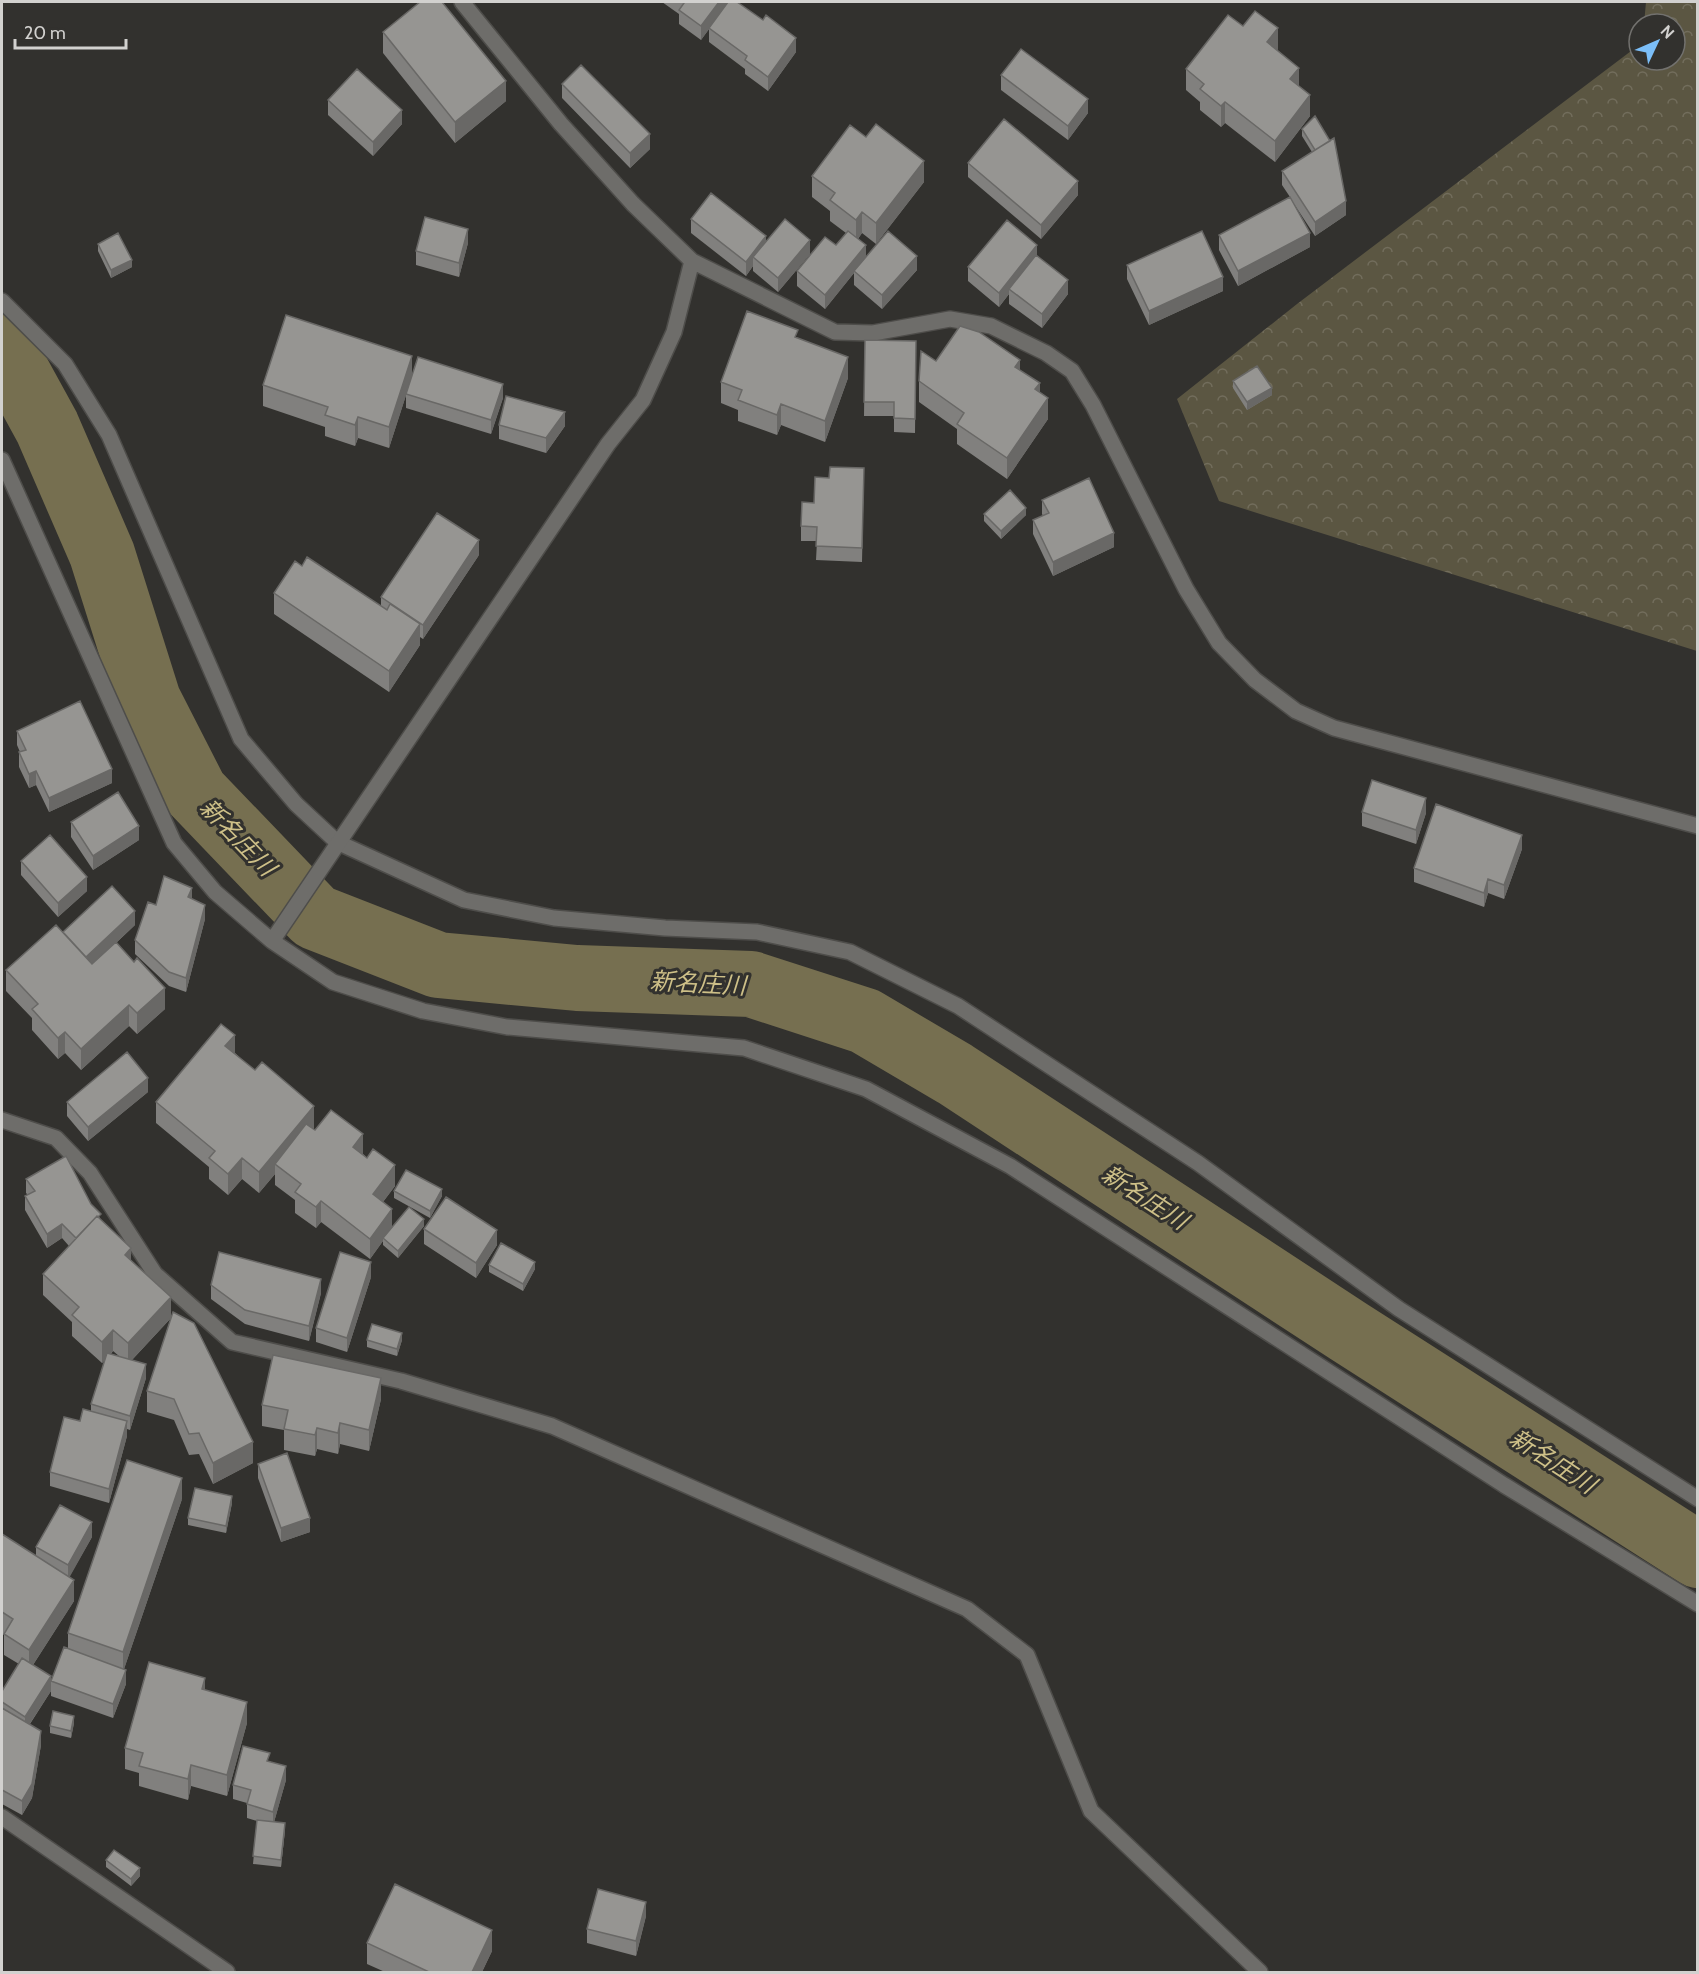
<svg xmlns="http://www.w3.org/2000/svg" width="1699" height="1974" font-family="Cabin,'Noto Sans JP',sans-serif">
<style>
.forest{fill:url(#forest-crowns)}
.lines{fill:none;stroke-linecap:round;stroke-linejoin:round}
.river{stroke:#766f50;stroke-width:66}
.lane-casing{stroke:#4e4d4a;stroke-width:18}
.street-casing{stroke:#4e4d4a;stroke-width:18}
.lane{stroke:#6e6d6a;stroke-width:15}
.street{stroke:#6e6d6a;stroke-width:15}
.wall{fill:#81807e;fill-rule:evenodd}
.shaded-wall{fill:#696866}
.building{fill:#969592;stroke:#696866;stroke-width:1.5}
.labels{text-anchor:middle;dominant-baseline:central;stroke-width:6;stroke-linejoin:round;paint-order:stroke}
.water-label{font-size:24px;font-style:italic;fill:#cec088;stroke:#32312e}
</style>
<defs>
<pattern id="forest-crowns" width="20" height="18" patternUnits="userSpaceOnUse" patternTransform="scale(1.5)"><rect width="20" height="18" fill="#5b5642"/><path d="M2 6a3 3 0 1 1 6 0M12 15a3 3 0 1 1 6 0" fill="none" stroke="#726d5c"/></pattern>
</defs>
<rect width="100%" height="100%" fill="#32312e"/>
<path class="forest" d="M1646 2H1697V651L1219 501 1177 399 1297 304 1639 45V60H1675V24H1644Z"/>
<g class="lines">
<path class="river" d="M2 345 47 427 102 554 148 700 195 792 315 917 438 965 577 978 751 984 865 1021 955 1074 1348 1331 1698 1555"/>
<defs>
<path id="lane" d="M2 301 65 364 109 435 241 739 296 804 337 842 464 900 554 918 665 928 757 932 850 952 958 1006 1198 1163 1399 1309 1698 1499"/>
<path id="street" d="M462 2 561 124 633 204 692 261 835 332 873 333 950 319 991 326 1046 353 1072 371 1093 405 1186 589 1219 643 1255 680 1296 711 1334 728 1698 826
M2 460 174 843 215 892 272 941 333 982 423 1011 507 1027 744 1048 866 1089 1010 1166 1504 1485 1698 1604
M272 941 608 444 643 400 674 332 692 261
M2 1120 56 1138 90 1173 155 1274 232 1342 401 1381 552 1426 967 1609 1027 1655 1091 1811 1260 1972
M2 1817 227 1972"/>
</defs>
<use href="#lane" class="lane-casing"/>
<use href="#street" class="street-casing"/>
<use href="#lane" class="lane"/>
<use href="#street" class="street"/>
</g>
<path class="wall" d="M662 2H737L796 52 768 91 745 74V69L709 42V29L701 40 679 24V14Z
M1243 26 1278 49 1277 50 1299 86 1310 116 1275 162 1225 123 1221 127 1200 110V102L1186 90V69Z
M383 32 506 101 455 143 383 53Z
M1001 75 1088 113 1068 140 1001 90Z
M562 84 650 149 630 168 562 98Z
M328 100 402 124 373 156 328 115Z
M1315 116 1346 215 1315 236 1294 204 1310 247 1238 286 1219 250V235L1290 197 1282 185V171L1312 152 1302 136V129Z
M968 163 1078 195 1041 239 968 177Z
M812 176 924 182 876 244 862 233 858 239 866 258 917 270 882 309 854 285V273L825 309 797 286V271L836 245 846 233 830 221V211L812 197Z
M691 219 766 241 810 254 778 292 753 271V266L746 276 691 233Z
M468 243 459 277 416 265V251Z
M98 244 132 267 111 278 98 251Z
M1037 256 1068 294 1042 328 1009 304V294L999 307 968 281V267Z
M1127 265 1223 291 1149 325 1127 279Z
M798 338 848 378 825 442 781 425 777 435 738 421V410L721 403V382Z
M865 340 916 341 915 433 894 432V416H864Z
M936 361 1020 370 1040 392 1048 419 1007 479 957 444V429L919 402V381Z
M412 374 503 398 491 434 406 408V395L389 448 358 438 355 446 325 436V427L263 406V385Z
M1233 381 1272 395 1247 410 1233 388Z
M499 425 565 426 546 453 499 439Z
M864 468 862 562 816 560 817 541H801V526L814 503Z
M1042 500 1114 547 1053 576 1033 534V520L1043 516 1042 514Z
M984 514 1026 515 1001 539 984 521Z
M479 555 423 639 420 637V645L389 692 274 614V593L302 566 381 606V597Z
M17 731 112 783 49 812 36 785 29 788 19 767V752H20L17 745Z
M1362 812 1426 813 1416 844 1362 826Z
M71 822 139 840 93 870 71 837Z
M1522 849 1504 899 1488 893 1484 907 1414 882V868Z
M21 861 87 891 58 917 21 875Z
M192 899 205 919 186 992 169 986 135 954V940L156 905Z
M135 925 116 943 165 1009 137 1034 129 1026 81 1070 65 1053 58 1059 32 1030V1018L6 991V970L63 932Z
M235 1053 314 1127 313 1129 363 1154 395 1186 383 1202 392 1228 424 1226 398 1258 383 1245V1241L370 1259 321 1222 316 1228 295 1213V1200L275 1185V1174L259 1193 242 1179 228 1195 209 1179V1167L156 1123V1102Z
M148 1092 88 1141 67 1116V1102Z
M26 1179 91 1204 101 1220 131 1260 171 1318 132 1360 146 1378 130 1430 127 1429V1436L109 1503 50 1486V1472L80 1421 91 1411V1404L105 1360 102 1363 72 1336V1322L43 1295V1274L69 1246 62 1238 47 1248 25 1210V1196L28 1195 26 1193ZM113 1351 119 1356 111 1354Z
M394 1191 442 1196 430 1218 394 1198Z
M424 1229 497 1245 476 1278 424 1244Z
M489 1265 535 1269 523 1291 489 1272Z
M371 1277 347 1352 316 1342V1328Z
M211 1285 321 1293 309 1341 245 1324 211 1299Z
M173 1312 253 1463 213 1484 199 1454 189 1455 174 1420 147 1412V1391Z
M367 1340H402L397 1356 367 1347Z
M381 1399 369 1451 340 1444 338 1454 317 1449 315 1456 284 1450V1430L262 1426V1405Z
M258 1464 310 1532 281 1542 258 1478Z
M182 1499 124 1669 126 1684 113 1718 51 1696V1681L68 1649V1633Z
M232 1503 226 1533 188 1525V1518Z
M2 1534 36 1556V1547L92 1537 69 1577 74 1601 33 1665 51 1691 30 1724 41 1745 32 1798 22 1815 2 1804V1691L19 1664 4 1655V1635L2 1633Z
M205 1690 247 1723 227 1796 191 1786 188 1800 139 1786V1773L125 1769V1748Z
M74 1723 71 1738 50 1733V1726Z
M270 1761 286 1780 274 1822 285 1830 281 1867 253 1864 257 1821 247 1818V1803L233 1799V1785Z
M106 1860 140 1876 131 1886 106 1867Z
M646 1916 636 1956 587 1943V1929Z
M367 1943 492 1951 482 1972H385L367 1964Z"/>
<path class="shaded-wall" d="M719 2H729L701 40V26Z
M1278 28V49L1267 63V42Z
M796 38V52L768 91V77Z
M1299 68V89L1290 79Z
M506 81V101L455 143V122Z
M1310 95V116L1275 162V141Z
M1088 99V113L1068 140V126Z
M1225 102V123L1221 127V106Z
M402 110V124L373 156V142Z
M650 134V149L630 168V153Z
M924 161V182L876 244V223Z
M1078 181V195L1041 239V225Z
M1346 201V215L1315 236V222Z
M862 212V233L856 241V220Z
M468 229V243L459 277V263Z
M1310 233V247L1238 286V271Z
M766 236V250L753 257V266L746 276V262Z
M810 240V254L778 292V278Z
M866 245V260L854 271V273L825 309V295Z
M1037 245V259L1009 289V294L999 307V293Z
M917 256V270L882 309V295Z
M132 260V267L111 278V270Z
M1223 277V291L1149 325V311Z
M1068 280V294L1042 328V314Z
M412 356V377L389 448V427Z
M848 357V378L825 442V421Z
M1020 360V381L1015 367Z
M1040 383V404L1035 389Z
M503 384V398L491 434V420Z
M1272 388V395L1247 410V402Z
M1048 398V419L1007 479V458Z
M781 404V425L777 435V415Z
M565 412V426L546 453V438Z
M358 417V438L355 446V425Z
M1026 508V515L1001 539V531Z
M1114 533V547L1053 576V562Z
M479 540V555L423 639V625Z
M420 624V645L389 692V671Z
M112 769V783L49 812V798Z
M36 771V785L29 788V774Z
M1426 798V813L1416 844V830Z
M139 826V840L93 870V856Z
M1522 835V849L1504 899V885Z
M87 877V891L58 917V903Z
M1488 879V893L1484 907V893Z
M192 888V902L188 897Z
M205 905V919L186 992V978Z
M135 911V925L86 971V957Z
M165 988V1009L137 1034V1013Z
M129 1005V1026L81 1070V1049Z
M65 1032V1053L58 1059V1038Z
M235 1035V1056L225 1046Z
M148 1078V1092L88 1141V1127Z
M314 1106V1127L280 1168 275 1164V1174L259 1193V1172Z
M363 1134V1155L353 1147Z
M242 1158V1179L228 1195V1174Z
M395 1165V1186L373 1215V1194Z
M442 1189V1196L430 1218V1211Z
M321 1201V1222L316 1228V1207Z
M392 1209V1229L383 1238V1241L370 1259V1239Z
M424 1219V1226L398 1258V1251Z
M62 1224V1238L47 1248V1234Z
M497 1230V1245L476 1278V1263Z
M131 1248V1269L125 1255Z
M371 1262V1277L347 1352V1338Z
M535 1262V1269L523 1291V1284Z
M321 1279V1293L309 1341V1326Z
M171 1297V1318L128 1364V1343Z
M113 1330V1351L102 1363V1342Z
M402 1333V1340L397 1356V1349Z
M146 1364V1378L130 1430V1416Z
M381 1378V1399L369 1451V1430Z
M127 1421V1436L109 1503V1489Z
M340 1423V1444L338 1454V1433Z
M317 1428V1449L315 1456V1435Z
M253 1442V1463L213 1484V1463Z
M182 1478V1499L123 1672V1652Z
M232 1496V1503L226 1533V1526Z
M310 1518V1532L281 1542V1528Z
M92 1522V1537L68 1580V1565Z
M74 1580V1601L29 1671V1650Z
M126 1670V1684L113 1718V1704Z
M51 1676V1691L25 1731V1717Z
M205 1678V1699L202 1689Z
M247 1702V1723L227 1796V1775Z
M74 1716V1723L71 1738V1731Z
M41 1731V1745L32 1798 22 1815V1801Z
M191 1765V1786L188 1800V1779Z
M286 1766V1780L273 1826V1812Z
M285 1823V1830L281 1867V1860Z
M140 1868V1876L131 1886V1879Z
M646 1902V1916L636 1956V1941Z
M492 1930V1951L482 1972H472Z"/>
<path class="building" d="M420 2H442L506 81 455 122 383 32Z
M682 2H719L701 26 679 10 684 3Z
M728 2H737L763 20 766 15 796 38 768 77 745 60 747 56 709 28Z
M1255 11 1278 28 1267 42 1299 68 1290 79 1310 95 1275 141 1225 102 1221 106 1200 89 1204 84 1186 69 1228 15 1243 26Z
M1021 49 1088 99 1068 126 1001 75Z
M581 65 650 134 630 153 562 84Z
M357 69 402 110 373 142 328 100Z
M1315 116 1330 141 1315 150 1302 129Z
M1004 119 1078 181 1041 225 968 163Z
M876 124 924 161 876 223 862 212 856 220 830 200 835 193 812 176 850 125 866 137Z
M1334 138 1346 201 1315 222 1282 171Z
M711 193 766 236 746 262 691 219Z
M1290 197 1310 233 1238 271 1219 235Z
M425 217 468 229 459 263 416 251Z
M785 219 810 240 778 278 753 257Z
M1007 220 1037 245 999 293 968 267Z
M848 231 866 245 825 295 797 271 825 237 836 245Z
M888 231 917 256 882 295 854 271Z
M1202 231 1223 277 1149 311 1127 265Z
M118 233 132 260 111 270 98 244Z
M1036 255 1068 280 1042 314 1009 289Z
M747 311 798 330 795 337 848 357 825 421 781 404 777 415 738 400 742 390 721 382Z
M286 315 412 356 389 427 358 417 355 425 325 415 328 407 263 385Z
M960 326 979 332 1020 360 1015 367 1040 383 1035 389 1048 398 1007 458 957 424 964 413 919 381 921 351 936 361Z
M865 340 916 341 915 419 894 418V402H864Z
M418 357 503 384 491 420 406 394Z
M1257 366 1272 388 1247 402 1233 381Z
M506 396 565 412 546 438 499 425Z
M830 467 864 468 862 548 816 546 817 527 801 526 802 502 814 503 815 477 829 478Z
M1089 478 1114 533 1053 562 1033 520 1049 513 1042 500Z
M1010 490 1026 508 1001 531 984 514Z
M437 513 479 540 423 625 381 597Z
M307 557 387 610 390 604 420 624 389 671 274 593 295 561 302 566Z
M80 701 112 769 49 798 36 771 29 774 19 752 26 750 17 731Z
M1372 780 1426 798 1416 830 1362 812Z
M118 792 139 826 93 856 71 822Z
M1436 804 1522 835 1504 885 1488 879 1484 893 1414 868Z
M50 835 87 877 58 903 21 861Z
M164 876 192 888 188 897 205 905 186 978 169 972 135 940 148 902 156 905Z
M112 886 135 911 86 957 63 932Z
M56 925 92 964 116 942 134 962 137 958 165 988 137 1013 129 1005 81 1049 65 1032 58 1038 32 1009 38 1004 6 970Z
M221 1024 235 1035 225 1046 255 1070 262 1062 314 1106 259 1172 242 1158 228 1174 209 1158 215 1151 156 1102Z
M127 1052 148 1078 88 1127 67 1102Z
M331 1110 363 1134 353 1147 367 1158 373 1149 395 1165 373 1194 392 1209 370 1239 321 1201 316 1207 295 1192 301 1184 275 1164 306 1124 315 1130Z
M66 1156 91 1204 101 1214 98 1217 97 1216 76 1238 62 1224 47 1234 25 1196 35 1191 26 1179Z
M406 1170 442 1189 430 1211 394 1191Z
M446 1197 497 1230 476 1263 424 1229Z
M409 1207 424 1219 398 1251 383 1238Z
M97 1216 131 1248 125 1255 171 1297 128 1343 113 1330 102 1342 72 1315 79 1307 43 1274Z
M501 1243 535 1262 523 1284 489 1265Z
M219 1252 321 1279 309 1326 245 1310 211 1285Z
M340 1252 371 1262 347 1338 316 1328Z
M173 1312 194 1323 253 1442 213 1463 199 1433 189 1434 174 1399 147 1391Z
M372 1324 402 1333 397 1349 367 1340Z
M107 1353 146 1364 130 1416 91 1404Z
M273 1355 381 1378 369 1430 340 1423 338 1433 317 1428 315 1435 284 1429 288 1410 262 1405Z
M83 1409 127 1421 109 1489 50 1472 64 1417 80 1421Z
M287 1453 310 1518 281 1528 258 1464Z
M127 1460 182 1478 123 1652 68 1633Z
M195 1488 232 1496 226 1526 188 1518Z
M60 1505 92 1522 68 1565 36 1547Z
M2 1534 74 1580 29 1650 4 1634 13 1619 2 1612Z
M64 1647 126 1670 113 1704 51 1681Z
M22 1658 51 1676 25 1717 2 1702V1691Z
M149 1662 205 1678 202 1689 247 1702 227 1775 191 1765 188 1779 139 1766 143 1753 125 1748Z
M2 1708 41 1731 32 1784 22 1801 2 1790Z
M53 1711 74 1716 71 1731 50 1726Z
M243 1746 270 1753 267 1761 286 1766 273 1812 247 1804 251 1790 233 1785Z
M257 1820 285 1823 281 1860 253 1856Z
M114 1850 140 1868 131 1879 106 1860Z
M395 1884 492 1930 472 1972H429L367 1943Z
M598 1889 646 1902 636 1941 587 1929Z"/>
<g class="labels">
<g class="water-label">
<text transform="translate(238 837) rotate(46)">新名庄川</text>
<text transform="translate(698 983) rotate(3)">新名庄川</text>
<text transform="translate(1145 1197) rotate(33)">新名庄川</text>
<text transform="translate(1553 1461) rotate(33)">新名庄川</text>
</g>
</g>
<rect width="1699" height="1974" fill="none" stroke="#d2d1cf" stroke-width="6"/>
<g transform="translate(1657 42) rotate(46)"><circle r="28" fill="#32312e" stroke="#72716e" stroke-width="1.5"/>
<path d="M0-4.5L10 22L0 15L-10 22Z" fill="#7bbef8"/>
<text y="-9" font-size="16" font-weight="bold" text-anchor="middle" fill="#d2d1cf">N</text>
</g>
<path d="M15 39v9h111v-9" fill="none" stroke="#d2d1cf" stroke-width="3"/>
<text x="24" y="39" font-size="18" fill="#d2d1cf" stroke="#32312e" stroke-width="4.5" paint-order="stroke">20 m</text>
</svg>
